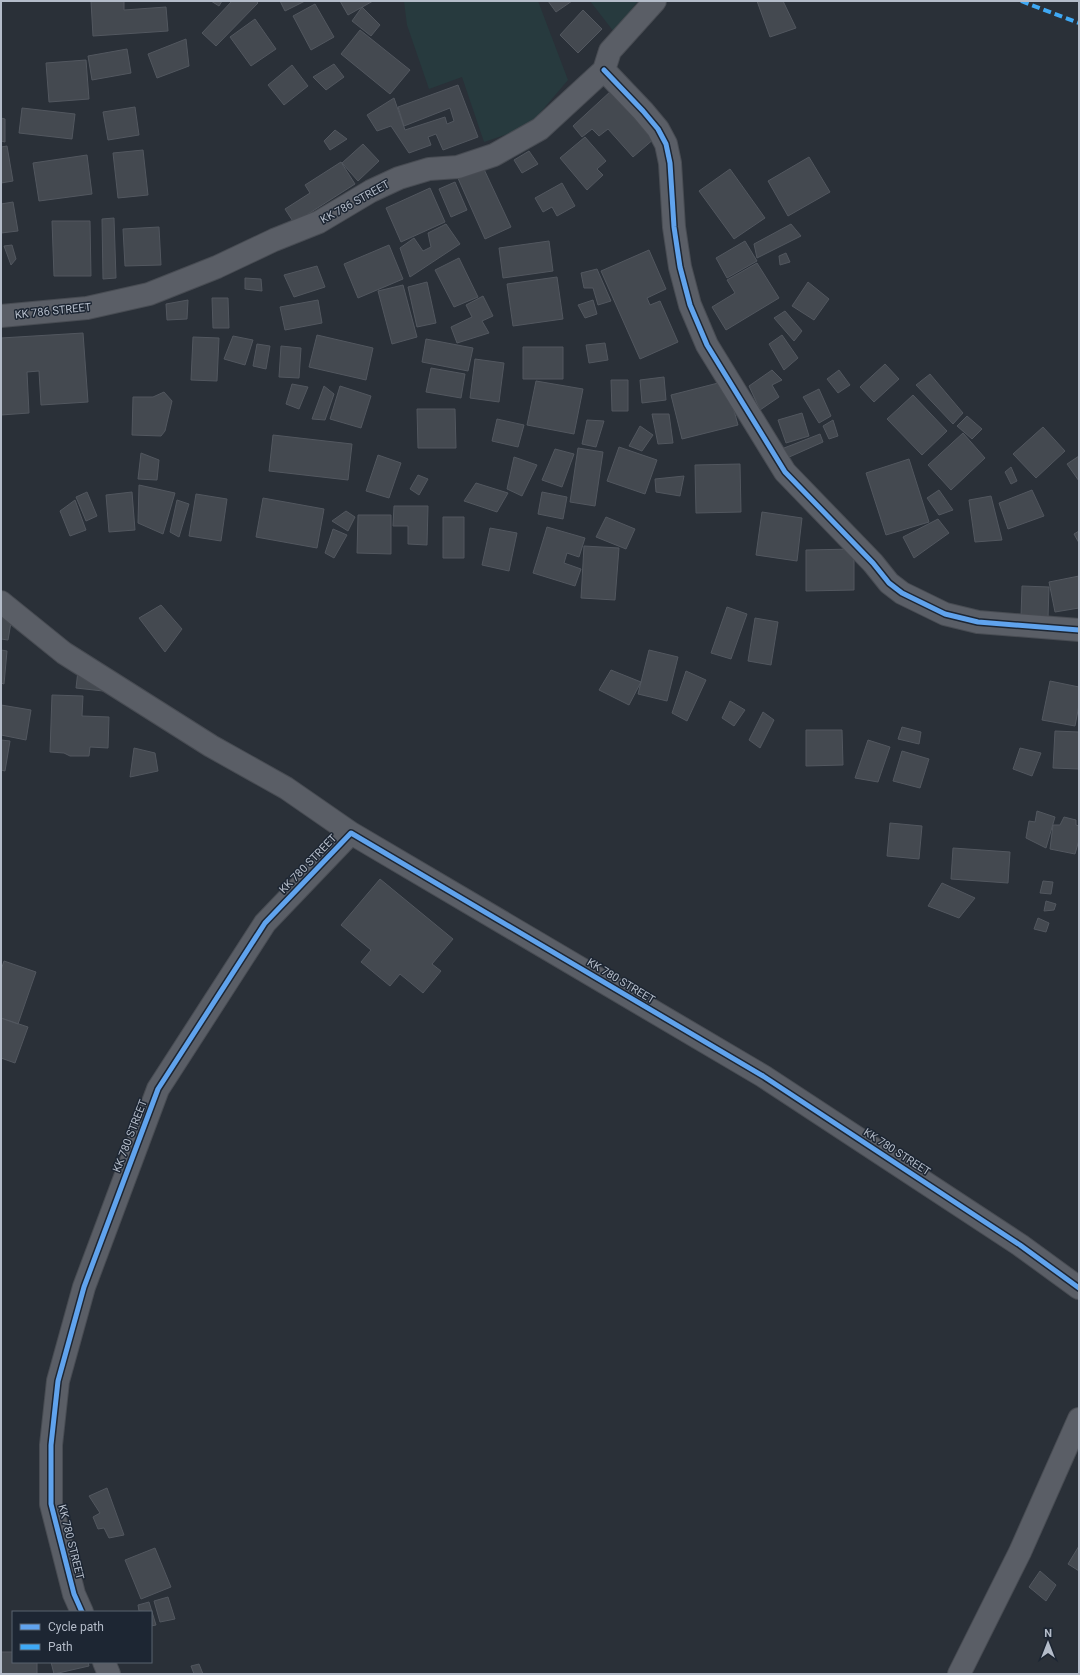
<svg xmlns="http://www.w3.org/2000/svg" width="1080" height="1675" font-family="Roboto,sans-serif">
<style>
.green{fill:#273a3e}
.building{fill:#444950;stroke:#52575f}
.lines{fill:none;stroke-linecap:round;stroke-linejoin:round}
.minor-casing{stroke:#484c53;stroke-width:24}
.minor{stroke:#5a5e66;stroke-width:22}
.quiet{stroke:#3fa9f5;stroke-width:4;stroke-dasharray:8 4;stroke-linecap:butt}
.cycleway-casing{stroke:#1d2633;stroke-width:8}
.cycleway{stroke:#60a3ed;stroke-width:5}
.labels{text-anchor:middle;dominant-baseline:central;stroke-width:3;stroke-linejoin:round;paint-order:stroke}
.street-label{font-size:11px;fill:#b4bcc9;stroke:#1d2633}
</style>
<rect width="100%" height="100%" fill="#2a3038"/>
<path class="green" d="M404 1H538L568 80 528 127 484 142 462 77 429 89 407 25Z
M590 1H638L614 32Z"/>
<path class="building" d="M91 1H124V10L166 7 168 31 93 36Z
M211 1H222L219 6Z
M232 1H256L258 3 216 46 202 33Z
M280 1H305L285 11Z
M340 1H373L348 15Z
M548 1H572L556 12Z
M757 1H783L796 28 770 37Z
M315 4 334 37 311 50 293 16Z
M362 7 380 25 371 36 352 21Z
M583 10 602 29 578 53 560 35Z
M255 19 276 49 251 66 230 37Z
M360 30 410 70 390 94 341 54Z
M186 39 189 66 157 78 148 54Z
M127 49 131 73 92 80 88 56Z
M86 60 89 99 49 102 46 63Z
M334 64 344 77 326 90 313 77Z
M292 65 308 86 284 105 268 85Z
M458 85 478 137 443 150 436 134 428 137 431 145 409 153 391 126 377 131 367 115 394 98 405 130 445 117 447 124 454 121 450 108 404 126 398 107Z
M612 90 655 138 633 157 608 129 599 136 592 129 582 137 573 126Z
M135 107 139 135 108 140 103 112Z
M22 108 75 114 72 139 19 133Z
M1 118 5 119V142L1 141Z
M335 130 347 139 330 150 324 141Z
M585 137 606 161 597 169 603 175 587 190 560 158Z
M363 144 379 161 358 181 342 163Z
M7 146 13 181 1 183V147Z
M143 150 148 195 118 198 113 153Z
M529 151 538 164 522 173 514 160Z
M87 155 92 194 39 201 33 163Z
M809 157 830 192 788 216 768 181Z
M341 162 355 184 294 223 285 209 310 193 305 185Z
M482 165 511 227 485 239 457 176Z
M730 169 765 218 734 239 699 191Z
M455 182 467 210 451 217 439 189Z
M562 183 575 206 557 216 552 207 543 212 535 198Z
M430 188 445 222 401 242 386 208Z
M13 202 18 231 1 233V204Z
M114 218 116 278 103 279 102 219Z
M52 221H90L91 276H54Z
M446 224 460 244 410 277 400 248 414 238 423 251 431 247 428 233Z
M791 224 801 236 757 258 754 244Z
M159 227 161 265 125 266 123 229Z
M549 241 553 271 503 278 499 248Z
M745 241 757 261 727 278 716 258Z
M12 245 16 259 11 265 4 246Z
M389 245 403 279 358 298 344 264Z
M649 250 666 289 647 298 650 305 660 301 678 342 640 359 601 271Z
M786 253 790 262 780 265 779 256Z
M459 258 478 297 454 307 435 270Z
M757 263 779 298 726 330 712 307 735 293 727 280Z
M317 266 325 287 294 297 284 275Z
M597 269 611 301 598 305 593 288H584L581 273Z
M557 277 563 319 513 326 507 284Z
M245 278 261 279 262 291 245 289Z
M427 282 436 323 417 327 408 287Z
M808 282 829 299 814 320 792 306Z
M403 285 417 337 392 344 378 291Z
M483 296 493 316 482 321 489 333 457 343 451 327 472 317 466 305Z
M212 298H228L229 328H213Z
M188 300 187 319 167 320 166 304Z
M318 300 322 323 285 330 280 307Z
M593 300 597 314 585 318 578 305Z
M785 311 802 331 794 341 774 318Z
M83 333 88 402 41 405 39 371 27 372 29 413 1 415V338Z
M317 335 373 348 366 380 309 367Z
M782 335 798 358 784 370 769 344Z
M233 336 253 340 245 365 224 359Z
M193 337 219 338 217 381 191 380Z
M426 339 473 348 468 371 422 362Z
M605 343 608 360 589 363 586 345Z
M257 344 270 346 266 369 253 366Z
M281 346 301 348 299 378 279 377Z
M523 347H563V379H523Z
M475 359 504 363 499 402 470 398Z
M885 364 899 379 874 402 860 387Z
M431 368 465 374 461 398 426 392Z
M772 370 782 380 772 385 779 397 760 410 749 386Z
M839 370 850 385 838 393 827 379Z
M930 374 963 413 953 424 916 385Z
M664 377 666 400 642 403 640 380Z
M611 380H628V411H612Z
M536 381 583 389 574 434 527 425Z
M726 381 738 425 682 439 671 395Z
M292 384 308 387 299 409 286 404Z
M324 386 334 394 325 420 312 419Z
M340 386 371 396 361 428 330 419Z
M819 389 831 416 819 423 803 397Z
M164 392 172 401 165 431 161 436 132 435 133 397H153Z
M913 395 947 431 922 455 887 419Z
M417 409H455L456 448H418Z
M802 413 809 436 786 443 778 420Z
M652 414H669L673 443 658 444Z
M967 416 982 429 972 439 957 426Z
M497 419 524 425 518 447 492 441Z
M587 420 604 421 596 447 582 444Z
M833 420 838 436 829 439 823 426Z
M640 426 653 435 642 451 629 446Z
M1043 427 1065 451 1036 478 1013 454Z
M963 433 985 458 951 490 928 465Z
M820 434 823 442 787 458 784 448Z
M273 435 352 444 348 480 269 471Z
M619 447 657 460 645 494 607 481Z
M578 448 603 452 595 506 570 502Z
M555 449 574 454 562 487 542 480Z
M141 453 159 460 157 480 138 479Z
M378 455 401 463 389 498 366 491Z
M1079 456V481L1067 464Z
M514 457 537 465 522 496 507 489Z
M909 459 929 522 886 535 866 473Z
M740 464 741 512 696 513 695 465Z
M1011 467 1017 481 1011 484 1005 472Z
M418 475 428 479 419 495 410 489Z
M684 476 680 496 656 492 655 479Z
M476 483 508 493 497 512 464 501Z
M139 485 175 493 163 534 138 523Z
M939 490 953 510 939 515 927 498Z
M1032 490 1044 516 1008 529 999 503Z
M87 492 97 516 86 521 76 497Z
M132 492 135 530 109 532 106 495Z
M542 492 567 497 563 519 538 514Z
M196 494 227 499 221 541 189 536Z
M991 496 1002 540 975 542 969 500Z
M263 498 324 509 317 548 256 537Z
M75 500 86 530 70 536 60 511Z
M177 500 189 504 179 537 170 532Z
M394 506H428L427 545 408 544V526H393Z
M346 511 355 517 348 531 332 521Z
M762 512 802 518 797 561 756 555Z
M358 515H391V554L357 553Z
M443 517H464V558H443Z
M606 517 635 529 626 549 596 537Z
M938 519 949 533 914 558 903 537Z
M547 527 585 538 579 557 567 553 564 563 581 569 575 586 533 573Z
M490 528 517 533 509 571 482 565Z
M333 529 347 535 334 558 325 553Z
M1079 531V543L1074 534Z
M584 546 619 548 615 600 581 598Z
M854 549V590L806 591V550Z
M1079 576V608L1055 612 1049 582Z
M1022 586 1049 587 1048 618 1021 617Z
M161 605 182 629 165 652 139 618Z
M727 607 747 614 731 659 711 653Z
M1 614 12 616 8 640 1 639Z
M755 618 778 622 771 665 748 661Z
M1 650 7 651 4 684 1 683Z
M649 650 678 657 667 701 638 694Z
M79 662 101 678 103 691 76 688Z
M611 670 641 682 629 705 599 690Z
M686 671 706 680 687 721 672 713Z
M1050 681 1079 687V705L1075 726 1042 720Z
M52 695 83 696 82 716 109 717 108 748 90 747 89 756H70L64 753 50 752Z
M730 701 745 710 734 726 722 718Z
M1 705 31 710 26 740 1 735Z
M763 712 774 720 760 748 749 740Z
M902 727 921 732 919 744 898 739Z
M806 730H842L843 765 806 766Z
M1055 731 1079 732V769L1053 768Z
M1 740 10 741 5 771 1 770Z
M868 740 890 747 878 782 855 778Z
M134 748 155 753 158 771 130 777Z
M1020 748 1041 753 1032 776 1013 769Z
M902 751 929 759 920 788 893 781Z
M1037 811 1055 817 1046 848 1026 838 1029 821 1035 822Z
M1064 817 1076 820V825L1079 826V840L1075 854 1050 849 1053 825H1060Z
M890 823 922 826 919 859 887 856Z
M953 848 1010 852 1008 883 951 879Z
M380 879 453 939 432 964 441 971 423 993 400 974 390 986 361 962 371 950 341 925Z
M1043 881 1053 882 1051 894 1040 893Z
M942 883 975 898 959 918 928 906Z
M1046 901 1056 904 1054 910 1044 911Z
M1038 918 1049 923 1046 932 1034 929Z
M4 961 36 972 18 1024 1 1018V970Z
M1 1018 28 1027 15 1063 1 1058Z
M107 1488 124 1535 109 1538 104 1528 98 1529 93 1517 100 1513 89 1496Z
M1079 1546V1571L1068 1564Z
M155 1548 171 1587 141 1599 125 1560Z
M1040 1571 1056 1585 1046 1601 1029 1587Z
M168 1597 175 1619 160 1622 154 1601Z
M149 1602 156 1625 151 1626V1612L139 1611 138 1605Z
M1 1652H13V1662H37V1674H1Z
M51 1662H88L89 1666 54 1674Z
M199 1664 203 1674H194L191 1666Z"/>
<g class="lines">
<defs>
<path id="minor" d="M604 70 643 111 658 129 666 144 670 163 674 227 680 267 690 305 707 345 785 472 873 563 889 583 902 593 945 614 978 622 1079 630
M1 316 87 308 149 294 217 267 274 240 319 222 371 191 399 178 429 169 458 167 494 155 540 129 604 70 610 51 655 1
M1 602 64 653 211 746 286 788 351 833
M82 1612 74 1594 51 1504V1445L58 1381 84 1287 158 1089 265 923 351 833 763 1076 1020 1245 1079 1288
M104 1662 109 1674
M959 1674 1020 1552 1079 1419"/>
</defs>
<use href="#minor" class="minor-casing"/>
<use href="#minor" class="minor"/>
<path class="quiet" d="M1021 1 1079 23"/>
<defs>
<path id="cycleway" d="M604 70 643 111 658 129 666 144 670 163 674 227 680 267 690 305 707 345 785 472 873 563 889 583 902 593 945 614 978 622 1079 630
M82 1612 74 1594 51 1504V1445L58 1381 84 1287 158 1089 265 923 351 833 763 1076 1020 1245 1079 1288"/>
</defs>
<use href="#cycleway" class="cycleway-casing"/>
<use href="#cycleway" class="cycleway"/>
</g>
<g class="labels">
<g class="street-label">
<text transform="translate(355 202) rotate(-29)">KK 786 STREET</text>
<text transform="translate(53 311) rotate(-6)">KK 786 STREET</text>
<text transform="translate(308 864) rotate(-46)">KK 780 STREET</text>
<text transform="translate(621 981) rotate(31)">KK 780 STREET</text>
<text transform="translate(130 1136) rotate(-69)">KK 780 STREET</text>
<text transform="translate(897 1152) rotate(33)">KK 780 STREET</text>
<text transform="translate(71 1542) rotate(76)">KK 780 STREET</text>
</g>
</g>
<rect width="1080" height="1675" fill="none" stroke="#b4bcc9" stroke-width="4"/>
<rect x="12" y="1611" width="140" height="52" fill="#1d2633" stroke="#59626f"/>
<rect x="20" y="1624" width="20" height="6" fill="#60a3ed" stroke="#59626f"/>
<text x="48" y="1631" font-size="12" fill="#b4bcc9">Cycle path</text>
<rect x="20" y="1644" width="20" height="6" fill="#3fa9f5" stroke="#59626f"/>
<text x="48" y="1651" font-size="12" fill="#b4bcc9">Path</text>
<g transform="translate(1048 1643)" stroke="#1d2633" stroke-width="3" paint-order="stroke">
<path d="M0-3L7 15L0 10L-7 15Z" fill="#b4bcc9"/>
<text y="-6" font-size="11" font-weight="bold" text-anchor="middle" fill="#b4bcc9">N</text>
</g>
</svg>
